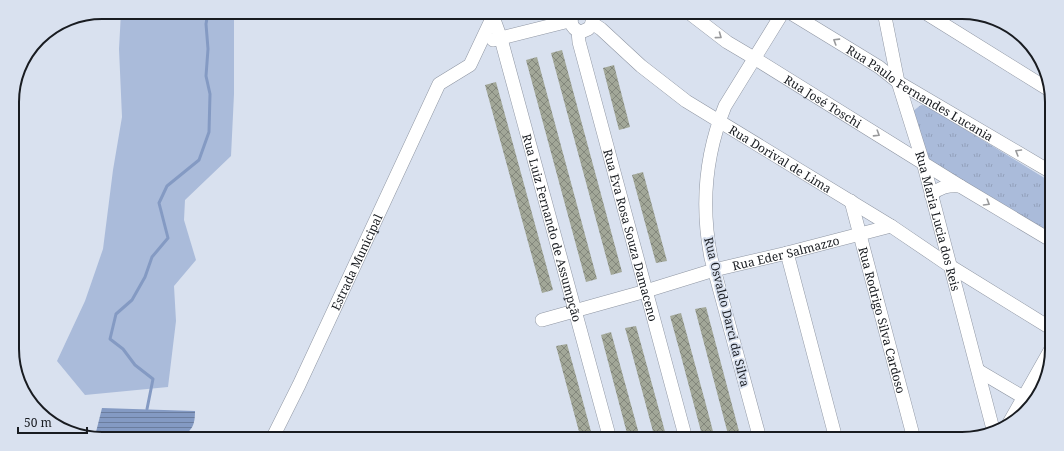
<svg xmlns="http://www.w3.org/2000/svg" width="1064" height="451" font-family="'Noto Serif',serif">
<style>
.grass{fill:#aabbda}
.park{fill:url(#park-tufts)}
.water{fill:url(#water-rules)}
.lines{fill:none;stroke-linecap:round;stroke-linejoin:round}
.stream{stroke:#849ac3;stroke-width:3}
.building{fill:url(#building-cross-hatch)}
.minor-casing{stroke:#8f96a3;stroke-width:14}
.minor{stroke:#fff;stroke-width:13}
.oneway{stroke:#98999b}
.labels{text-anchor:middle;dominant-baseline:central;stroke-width:3.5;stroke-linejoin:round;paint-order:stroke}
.street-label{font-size:12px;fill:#191c21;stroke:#d9e1ef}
.rim{fill:none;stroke:#191c21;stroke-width:2}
</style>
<defs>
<pattern id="park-tufts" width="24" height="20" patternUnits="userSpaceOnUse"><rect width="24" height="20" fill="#aabbda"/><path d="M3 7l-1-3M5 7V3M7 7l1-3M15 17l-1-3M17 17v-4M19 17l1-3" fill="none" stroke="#92a0bb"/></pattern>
<pattern id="water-rules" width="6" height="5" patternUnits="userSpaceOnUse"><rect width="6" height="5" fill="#849ac3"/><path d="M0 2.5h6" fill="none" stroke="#6b7d9e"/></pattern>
<pattern id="building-cross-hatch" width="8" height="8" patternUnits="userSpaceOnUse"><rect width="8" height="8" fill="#a2a798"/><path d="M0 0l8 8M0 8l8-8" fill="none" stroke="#83877c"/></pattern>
</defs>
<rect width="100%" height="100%" fill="#d9e1ef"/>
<path class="grass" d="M121 12H237L234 19V94L231 156 185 200 184 220 196 260 174 286 176 321 168 387 85 395 57 361 85 301 103 249 113 170 122 117 119 49Z"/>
<path class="park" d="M921 105 927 106 1051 182 1052 233 926 161 913 111Z"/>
<path class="water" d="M102 408 195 411C195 427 192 428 182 439H102L97 438 96 432Z"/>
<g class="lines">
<path class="stream" d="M147 409 153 379 135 365 123 349 110 339 116 314 132 300 145 277 152 257 168 238 159 203 167 186 199 160 209 132 210 94 206 76 208 49 206 24 208 12"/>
</g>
<path class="building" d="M562 50 622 272 611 275 551 53Z
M537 57 597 279 586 282 526 60Z
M614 65 630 127 619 130 603 68Z
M496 82 553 290 542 293 485 85Z
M643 172 667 261 656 263 632 175Z
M706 307 740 435 729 438 695 309Z
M681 313 705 401 715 439H703L681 356 670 316Z
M636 326 658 406 667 439H655L629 342 625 328Z
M611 332 639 434 628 437 601 335Z
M567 344 576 376 593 439H581L556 346Z"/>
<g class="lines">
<defs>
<g id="minor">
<path d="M575 12C568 20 571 29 581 32L588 29C594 24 593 17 588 12"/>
<path id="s1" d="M688 12 727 42 754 58 960 186 1052 241"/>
<path id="s2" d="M789 12 879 67 898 82 1051 172"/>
<path id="s3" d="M884 12 898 82 923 162 993 429"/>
<path d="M924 12 1051 91"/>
<path id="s4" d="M493 17 501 39 610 439"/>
<path id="s5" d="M592 23 601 29 641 66 686 101 891 226 950 266 1052 329"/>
<path id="s6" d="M578 31 579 42 686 439"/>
<path d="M493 40 565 22H571"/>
<path d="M931 195C940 187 948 185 960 186"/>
<path id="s7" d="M851 201 914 439"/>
<path d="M787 253 836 439"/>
<path id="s8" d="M542 320 646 291 714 270 787 253 891 226"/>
<path d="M979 371 1023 397"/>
<path d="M1009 423 1052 347"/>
<path id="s9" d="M272 439 299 385 439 84 470 65 495 12"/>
<path d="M760 439 711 258C701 206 705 155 725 106L783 12"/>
</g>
</defs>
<use href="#minor" class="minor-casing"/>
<use href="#minor" class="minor"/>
</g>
<defs><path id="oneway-chevron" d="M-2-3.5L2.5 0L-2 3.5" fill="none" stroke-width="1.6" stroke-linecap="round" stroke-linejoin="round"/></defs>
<g class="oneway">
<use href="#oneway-chevron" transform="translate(719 36) rotate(36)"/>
<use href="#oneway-chevron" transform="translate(836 41) rotate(-148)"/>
<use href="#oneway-chevron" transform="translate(877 134) rotate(32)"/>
<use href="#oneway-chevron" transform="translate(1018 152) rotate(-149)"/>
<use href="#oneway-chevron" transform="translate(987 203) rotate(31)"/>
</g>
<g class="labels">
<g class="street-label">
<text stroke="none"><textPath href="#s2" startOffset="154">Rua Paulo Fernandes Lucania</textPath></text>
<text stroke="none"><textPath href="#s1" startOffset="162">Rua José Toschi</textPath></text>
<text stroke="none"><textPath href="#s5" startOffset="233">Rua Dorival de Lima</textPath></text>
<text stroke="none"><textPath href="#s3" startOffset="216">Rua Maria Lucia dos Reis</textPath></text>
<text stroke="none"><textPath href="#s4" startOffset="219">Rua Luiz Fernando de Assumpção</textPath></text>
<text stroke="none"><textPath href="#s6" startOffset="211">Rua Eva Rosa Souza Damaceno</textPath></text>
<text stroke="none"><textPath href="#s8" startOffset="253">Rua Eder Salmazzo</textPath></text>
<text stroke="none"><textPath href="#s9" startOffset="196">Estrada Municipal</textPath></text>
<text transform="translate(727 312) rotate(76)">Rua Osvaldo Darci da Silva</text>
<text stroke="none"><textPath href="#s7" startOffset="123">Rua Rodrigo Silva Cardoso</textPath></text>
</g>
</g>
<path d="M0 0H1064V451H0ZM102 19H962A83 83 0 0 1 1045 102V349A83 83 0 0 1 962 432H102A83 83 0 0 1 19 349V102A83 83 0 0 1 102 19Z" fill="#d9e1ef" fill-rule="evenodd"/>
<path class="rim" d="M102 19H962A83 83 0 0 1 1045 102V349A83 83 0 0 1 962 432H102A83 83 0 0 1 19 349V102A83 83 0 0 1 102 19Z"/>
<path d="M18 427v6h69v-6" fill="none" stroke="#191c21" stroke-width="2"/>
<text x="24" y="427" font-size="12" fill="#191c21" stroke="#d9e1ef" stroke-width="3" paint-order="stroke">50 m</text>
</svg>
